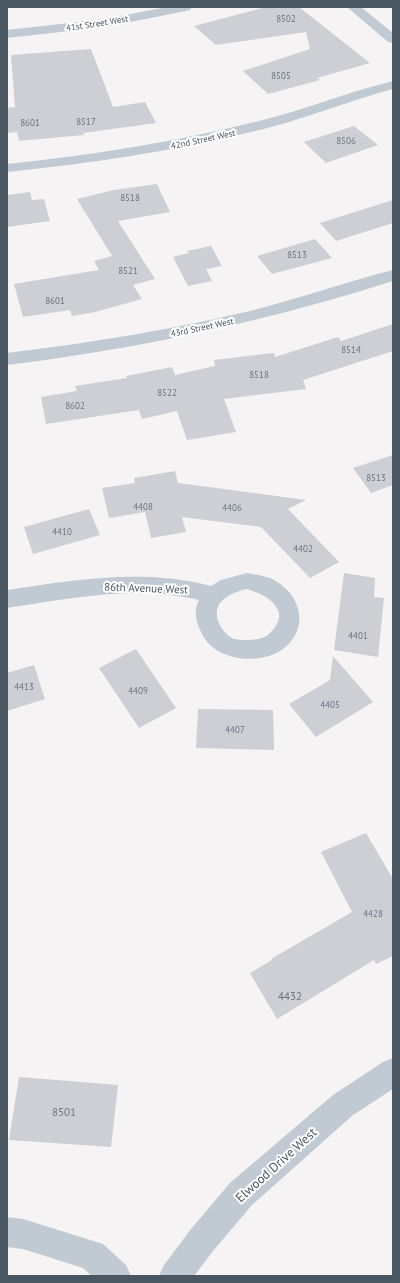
<svg xmlns="http://www.w3.org/2000/svg" width="400" height="1283" font-family="'PT Sans',sans-serif">
<style>
.building{fill:#cdcfd5}
.lines{fill:none;stroke-linecap:round;stroke-linejoin:round}
.minor{fill:#c1cad2;fill-rule:evenodd}
.tertiary{fill:#c1cad2;fill-rule:evenodd}
.labels{text-anchor:middle;dominant-baseline:central;stroke-width:4;stroke-linejoin:round;paint-order:stroke}
.number-label{font-size:9px;fill:#6b747e}
.far-street-label{font-size:9px;fill:#4a5661;stroke:#fff}
.street-label{font-size:11px;fill:#4a5661;stroke:#fff}
.near-number-label{font-size:11px;fill:#6b747e}
.near-street-label{font-size:13px;fill:#4a5661;stroke:#fff}
</style>
<rect width="100%" height="100%" fill="#f5f3f3"/>
<path class="building" d="M266 7H299L370 63 317 78 320 80 268 94 243 71 310 49 306 32 216 45 194 26Z
M91 49 113 107 145 102 156 123 83 133 84 135 19 141 17 132 7 133V108L15 107 11 55Z
M354 126 378 145 326 163 304 142Z
M157 184 170 212 118 221 155 279 133 285 142 299 95 312 72 316 70 310 23 317 14 284 99 270 94 261 112 256 77 199 114 190Z
M30 192 32 200 44 199 50 221 7 227V195Z
M393 200V223L336 241 320 223Z
M315 239 332 258 272 274 257 256Z
M211 246 222 266 206 269 212 281 188 286 173 257 189 253 187 251Z
M393 324V351L303 380 306 389 224 399 236 432 187 440 177 411 142 419 139 410 46 424 41 397 77 391 75 386 127 378 126 376 172 367 175 375 215 366 214 360 274 353 275 357 338 337 341 341Z
M393 455V485L371 493 353 468Z
M175 471 178 483 306 500 288 509 339 562 310 578 261 527 182 517 186 532 151 538 145 512 109 518 102 488 135 483 134 478Z
M89 509 100 535 33 554 24 527Z
M344 573 375 578 374 597 384 598 378 657 334 650Z
M136 649 176 708 139 728 99 668Z
M333 656 373 702 316 737 289 704 330 680Z
M34 665 45 699 7 711V673Z
M198 709 273 710 274 750 196 748Z
M366 833 393 879V956L376 964 374 960 277 1019 250 973 272 960 271 959 352 912 321 852Z
M19 1077 118 1085 111 1147 9 1140Z"/>
<g class="lines">
<path class="minor" d="M167 7H192L190 10 186 11 105 27 7 38V30L105 19Z
M393 81V89C352 100 312 116 271 127 184 150 96 163 7 172V164C92 155 176 142 259 121 304 110 348 92 393 81Z
M393 270V281C267 321 139 349 7 365V353C89 343 170 330 250 311 298 299 345 282 393 270Z
M247 573C256 575 268 576 276 581 302 597 309 629 283 649 260 666 215 661 202 634 196 623 193 612 199 600 137 585 69 598 7 608V590C74 580 145 568 211 586L221 580ZM247 589C268 595 293 611 270 633 264 639 258 639 250 640 245 640 239 640 234 639 222 634 211 615 220 603 227 595 237 591 247 589Z
M7 1217 23 1219 103 1244 126 1265 131 1276H92L83 1268 23 1249 7 1247Z"/>
<path class="tertiary" d="M347 7H361L393 33V43L388 42Z
M393 1058V1089L353 1115 252 1205 213 1251 194 1276H159L164 1265 191 1229 230 1183 333 1095 383 1062Z"/>
</g>
<g class="labels">
<g class="number-label">
<text x="286" y="18">8502</text>
<text x="281" y="75">8505</text>
<text x="86" y="121">8517</text>
<text x="30" y="122">8601</text>
<text x="346" y="140">8506</text>
<text x="130" y="197">8518</text>
<text x="297" y="254">8513</text>
<text x="128" y="270">8521</text>
<text x="55" y="300">8601</text>
<text x="351" y="349">8514</text>
<text x="259" y="374">8518</text>
<text x="167" y="392">8522</text>
<text x="75" y="405">8602</text>
<text x="376" y="477">8513</text>
<text x="143" y="506">4408</text>
<text x="232" y="507">4406</text>
<text x="62" y="531">4410</text>
<text x="303" y="548">4402</text>
<text x="358" y="635">4401</text>
<text x="24" y="686">4413</text>
<text x="138" y="690">4409</text>
<text x="330" y="704">4405</text>
<text x="235" y="729">4407</text>
<text x="373" y="913">4428</text>
</g>
<g class="far-street-label">
<text transform="translate(97 23) rotate(-9)">41st Street West</text>
<text transform="translate(203 139) rotate(-12)">42nd Street West</text>
<text transform="translate(202 327) rotate(-12)">43rd Street West</text>
</g>
<g class="street-label">
<text transform="translate(146 588) rotate(2)">86th Avenue West</text>
</g>
<g class="near-number-label">
<text x="290" y="996">4432</text>
<text x="64" y="1112">8501</text>
</g>
<g class="near-street-label">
<text transform="translate(276 1165) rotate(-42)">Elwood Drive West</text>
</g>
</g>
<rect width="400" height="1283" fill="none" stroke="#4a5661" stroke-width="16"/>
</svg>
